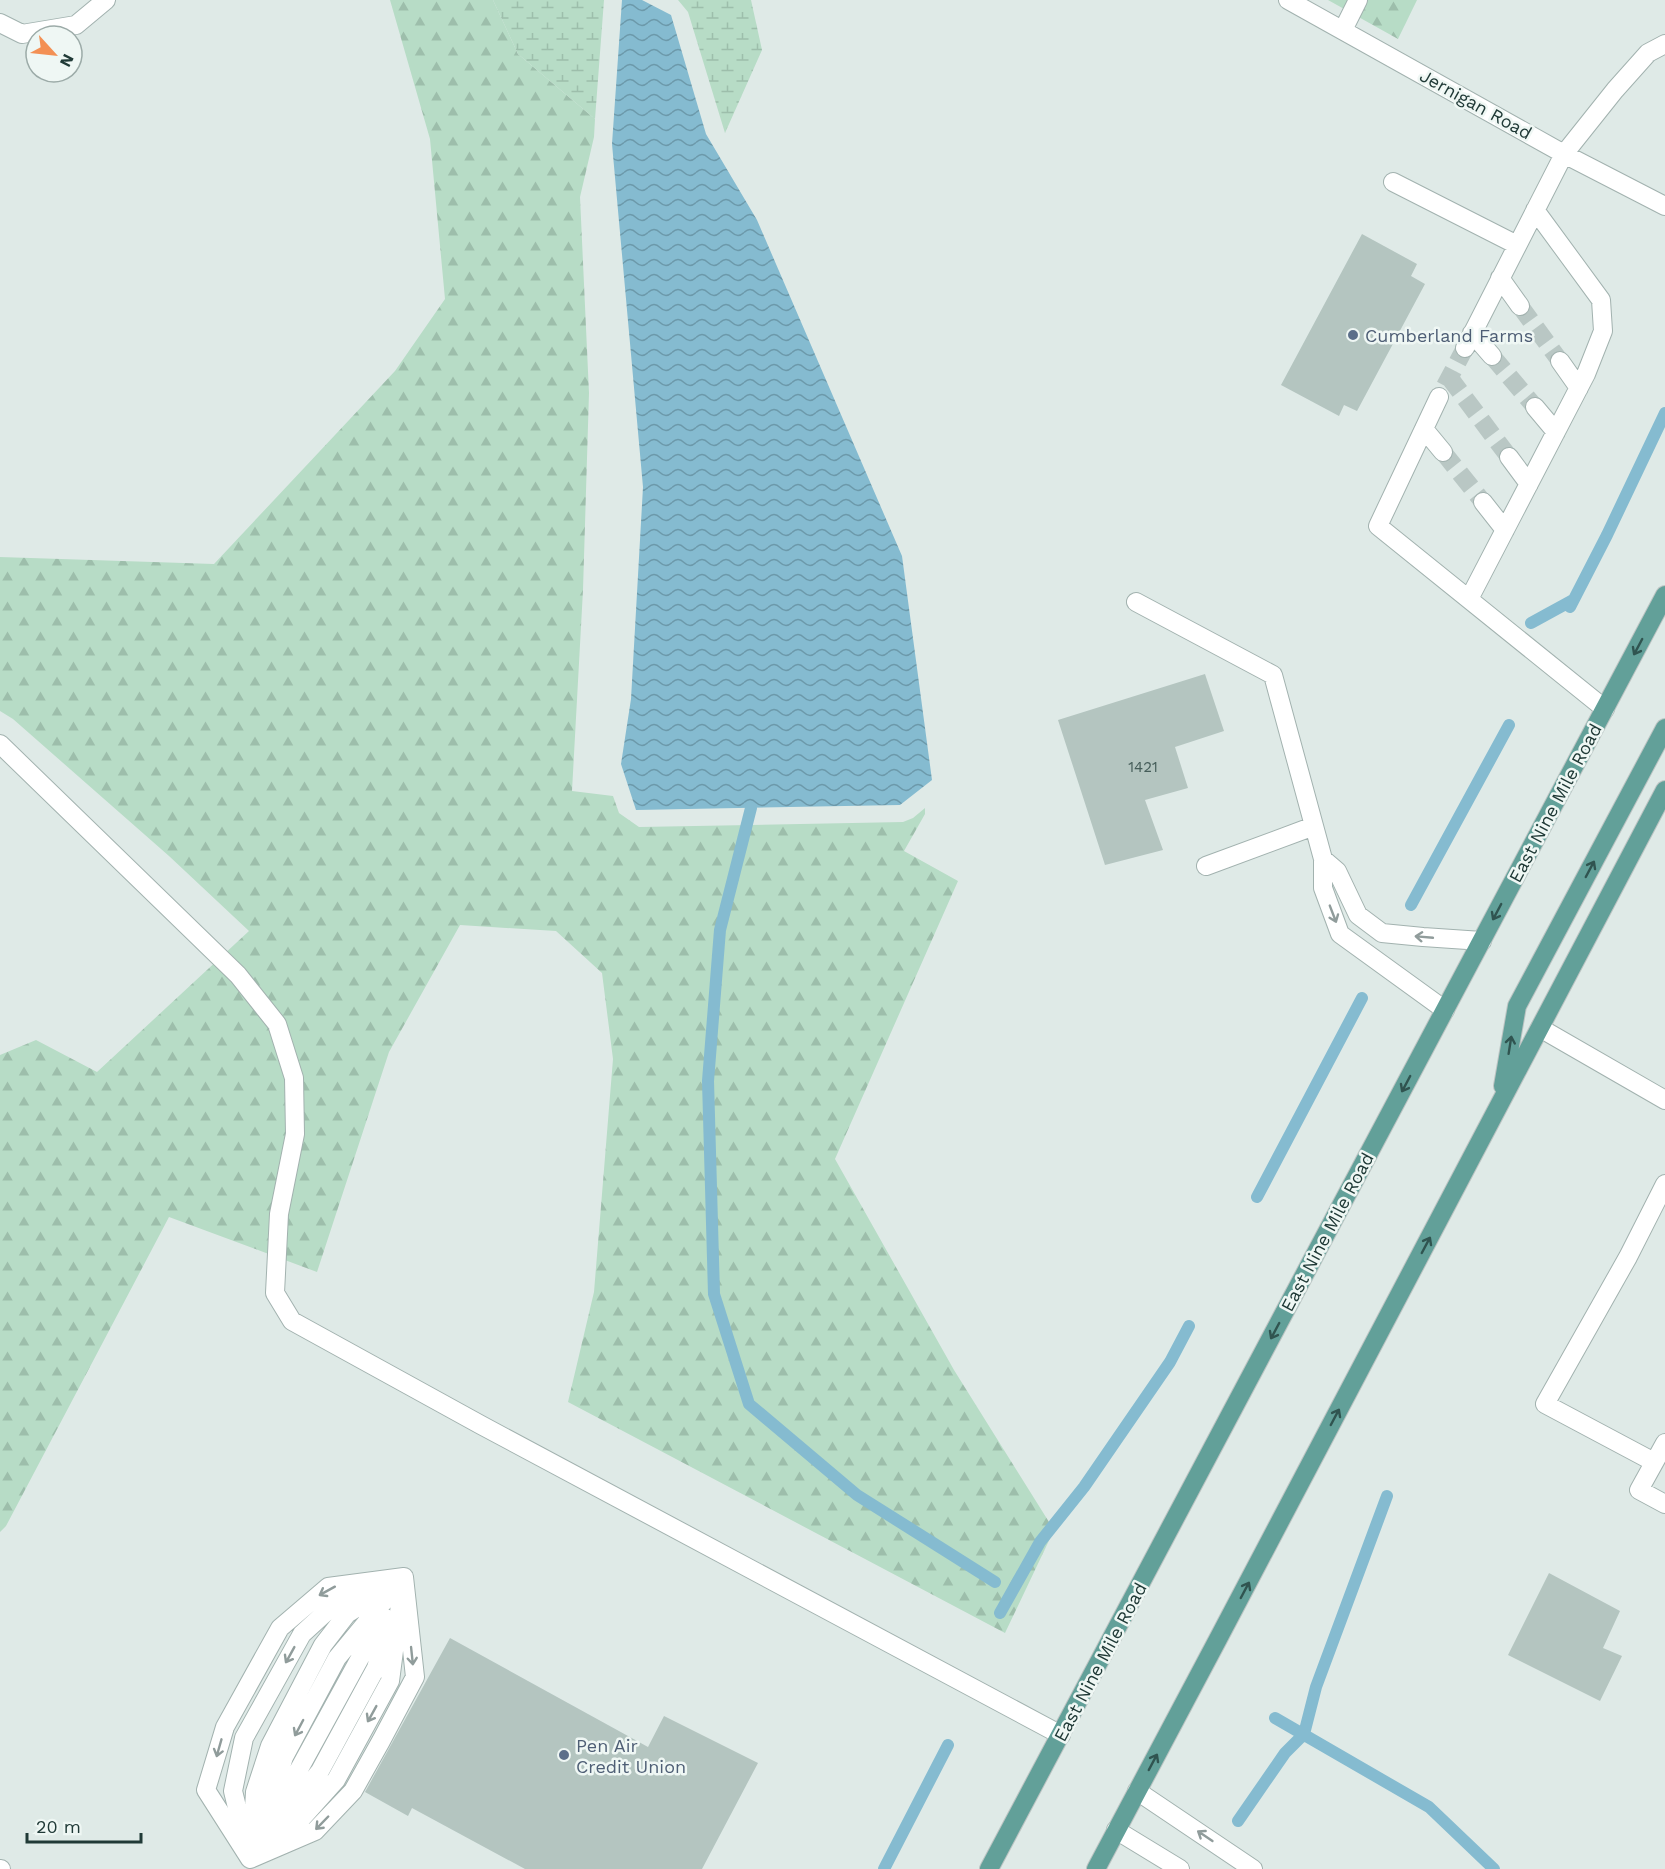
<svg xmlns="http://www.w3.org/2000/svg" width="1665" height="1869" font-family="'Work Sans',sans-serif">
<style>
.forest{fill:url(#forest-firs)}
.wetland{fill:url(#wetland-marsh)}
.water{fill:url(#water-waves)}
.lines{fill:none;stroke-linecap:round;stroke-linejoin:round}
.stream{stroke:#85bbd0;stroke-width:12}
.building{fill:#b4c5c0}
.minor-tunnel{stroke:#b9c7c4;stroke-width:18;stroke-dasharray:18 9;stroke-linecap:butt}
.minor-casing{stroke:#a2b2af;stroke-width:20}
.major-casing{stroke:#bcc4c3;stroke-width:20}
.minor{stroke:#fff;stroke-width:18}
.major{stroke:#62a099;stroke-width:18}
.oneway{stroke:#305450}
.oneway2{stroke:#909c9b}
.service-dot{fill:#5c6f8a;stroke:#eff7f4;stroke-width:2}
.labels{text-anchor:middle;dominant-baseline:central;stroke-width:5;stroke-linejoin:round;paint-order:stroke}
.number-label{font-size:15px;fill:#455d59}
.street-label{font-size:18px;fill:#203a37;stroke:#eff7f4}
.service-label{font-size:18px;fill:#4e5e75;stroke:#eff7f4;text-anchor:start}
</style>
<defs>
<pattern id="forest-firs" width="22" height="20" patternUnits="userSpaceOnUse" patternTransform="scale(1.5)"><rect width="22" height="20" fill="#b7dcc6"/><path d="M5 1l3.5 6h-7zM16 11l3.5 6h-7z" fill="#9dbeab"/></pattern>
<pattern id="wetland-marsh" width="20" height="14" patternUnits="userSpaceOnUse" patternTransform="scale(1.5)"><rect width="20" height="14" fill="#b7dcc6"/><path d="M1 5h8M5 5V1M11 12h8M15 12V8" fill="none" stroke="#9dbeab"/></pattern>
<pattern id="water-waves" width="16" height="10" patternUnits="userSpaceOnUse" patternTransform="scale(1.5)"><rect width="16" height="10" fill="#85bbd0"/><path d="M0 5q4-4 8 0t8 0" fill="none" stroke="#6c99aa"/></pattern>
</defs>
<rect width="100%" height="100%" fill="#dfeae7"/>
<path class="forest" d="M390 0H493L518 54 595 119 594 137 580 197 589 393 583 590 572 791 613 796 619 813 639 827 903 822 913 818 925 808V814L904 851 958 881 835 1159 954 1370 1054 1530 1005 1633 568 1402 594 1292 613 1059 602 973 556 931 460 925 389 1052 317 1272 169 1217 6 1526 0 1532V1055L36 1040 97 1072 249 931 169 856 13 719 0 711V557L214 564 395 371 445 299 430 139Z
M1328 0H1417L1398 39Z"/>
<path class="wetland" d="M493 0H604L595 119 518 54Z
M678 0H751L762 50 725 133 688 12Z"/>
<path class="water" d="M622 0H642L671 15 706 134 757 220 902 556 932 780 900 805 636 810 621 764 631 699 643 487 612 144Z"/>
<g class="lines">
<path class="stream" d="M1570 607 1607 535 1665 413
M1531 623 1573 600
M751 808 720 930 708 1081 714 1294 749 1404 857 1495 995 1582
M1411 905 1509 725
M1257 1197 1362 998
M1000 1613 1040 1542 1084 1487 1170 1362 1189 1326
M1275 1718 1429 1807 1494 1869
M1238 1821 1285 1753 1304 1734 1316 1687 1387 1496
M884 1869 948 1745"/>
</g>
<path class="building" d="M1362 234 1417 264 1411 276 1425 284 1357 411 1344 405 1339 416 1281 385Z
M1205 674 1224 731 1175 747 1188 788 1145 800 1163 850 1105 865 1058 720Z
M1549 1573 1620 1611 1603 1648 1622 1656 1600 1701 1508 1655Z
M450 1638 648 1747 664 1716 758 1763 702 1869H525L412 1808 408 1816 365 1792Z"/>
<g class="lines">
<path class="minor-tunnel" d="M1520 306 1560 361
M1492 356 1535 407
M1449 377 1509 457
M1445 386 1465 348
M1443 452 1483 502"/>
<defs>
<path id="minor" d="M1288 0 1564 154 1665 206
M0 23 22 34 76 25 106 0
M1343 30 1358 0
M1393 182 1517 245
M1500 278 1520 306
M1472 333 1492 356
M1465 348 1564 154 1615 90 1648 53 1665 44
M1560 361 1579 388
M1439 397 1378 526 1605 709
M1535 407 1556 432
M1424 429 1443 452
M1509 457 1529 484
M1483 502 1505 530
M1469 599 1586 374 1603 331 1601 300 1535 210
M1136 602 1273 675 1323 859
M0 744 238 975 277 1024 294 1078 295 1134 279 1214 275 1293 292 1321 481 1425 1061 1735
M1206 866 1314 826
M1445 1010 1340 934 1323 888V859L1337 871 1358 915 1382 933 1423 937 1482 941
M1540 1028 1665 1100
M1665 1443 1639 1490 1665 1504
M1654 1462 1545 1404 1628 1257 1665 1184
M1137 1791 1253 1869
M274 1815 383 1616
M1116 1830 1180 1869
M260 1831 284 1757 337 1658 404 1577
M269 1836 320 1771 376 1668 388 1627
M252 1842 255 1792 270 1746 323 1645 347 1614 375 1596
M246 1844 233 1791 244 1738 302 1634 337 1602 374 1588
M269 1844 301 1819 336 1780 390 1681 400 1605
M250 1859 206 1790 225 1727 280 1628 328 1587 404 1577
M250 1859 315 1831 353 1791 381 1741 415 1677 404 1577
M0 1869H1"/>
<path id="major" d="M1503 1086 1517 1006 1665 728
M989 1869 1665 595
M1096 1869 1217 1641 1665 790"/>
</defs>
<use href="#minor" class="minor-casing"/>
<use href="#major" class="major-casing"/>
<use href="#minor" class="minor"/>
<use href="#major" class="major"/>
</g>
<defs><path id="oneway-shaft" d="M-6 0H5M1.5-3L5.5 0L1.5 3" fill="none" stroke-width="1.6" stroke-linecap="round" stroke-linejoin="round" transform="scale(1.5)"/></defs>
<g class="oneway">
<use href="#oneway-shaft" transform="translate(1638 647) rotate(118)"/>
<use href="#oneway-shaft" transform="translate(1590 869) rotate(-62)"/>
<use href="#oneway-shaft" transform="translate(1497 912) rotate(118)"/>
<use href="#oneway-shaft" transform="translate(1510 1045) rotate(-81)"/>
<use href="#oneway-shaft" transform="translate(1406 1084) rotate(118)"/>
<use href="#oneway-shaft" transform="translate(1426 1245) rotate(-62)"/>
<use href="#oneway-shaft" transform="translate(1275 1331) rotate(118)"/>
<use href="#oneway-shaft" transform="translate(1335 1417) rotate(-62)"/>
<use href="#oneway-shaft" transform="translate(1245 1590) rotate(-62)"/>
<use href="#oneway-shaft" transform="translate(1153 1762) rotate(-62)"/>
</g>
<g class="oneway2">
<use href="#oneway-shaft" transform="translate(1333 914) rotate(69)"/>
<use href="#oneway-shaft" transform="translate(1424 937) rotate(-175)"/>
<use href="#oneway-shaft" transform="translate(327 1591) rotate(151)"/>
<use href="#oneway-shaft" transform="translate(290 1655) rotate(119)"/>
<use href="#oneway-shaft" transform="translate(412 1656) rotate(84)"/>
<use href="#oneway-shaft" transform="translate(372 1714) rotate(119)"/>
<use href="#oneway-shaft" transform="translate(299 1728) rotate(118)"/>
<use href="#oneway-shaft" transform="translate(219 1748) rotate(106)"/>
<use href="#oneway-shaft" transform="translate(322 1823) rotate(134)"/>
<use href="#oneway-shaft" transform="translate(1205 1836) rotate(-146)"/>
</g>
<g class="service-dot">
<circle cx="1353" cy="335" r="6"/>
<circle cx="564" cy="1755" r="6"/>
</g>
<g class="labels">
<g class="number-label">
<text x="1143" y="767">1421</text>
</g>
<g class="street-label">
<text transform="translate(1476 104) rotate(29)">Jernigan Road</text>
<text transform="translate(1555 803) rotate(-62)">East Nine Mile Road</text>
<text transform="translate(1327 1232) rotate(-62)">East Nine Mile Road</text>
<text transform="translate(1100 1662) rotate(-62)">East Nine Mile Road</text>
</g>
<g class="service-label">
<text x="1365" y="335">Cumberland Farms</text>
<text x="576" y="1745">Pen Air<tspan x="576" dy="21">Credit Union</tspan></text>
</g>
</g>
<g transform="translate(54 54) rotate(117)"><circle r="28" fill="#eff7f4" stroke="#9caba8" stroke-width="1.5"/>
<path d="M0-4.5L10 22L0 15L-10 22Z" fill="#f39054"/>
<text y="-9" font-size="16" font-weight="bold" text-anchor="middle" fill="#203a37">N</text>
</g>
<path d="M27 1833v9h114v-9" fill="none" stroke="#203a37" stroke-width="3"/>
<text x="36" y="1833" font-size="18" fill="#203a37" stroke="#eff7f4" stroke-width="4.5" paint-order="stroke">20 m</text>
</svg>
